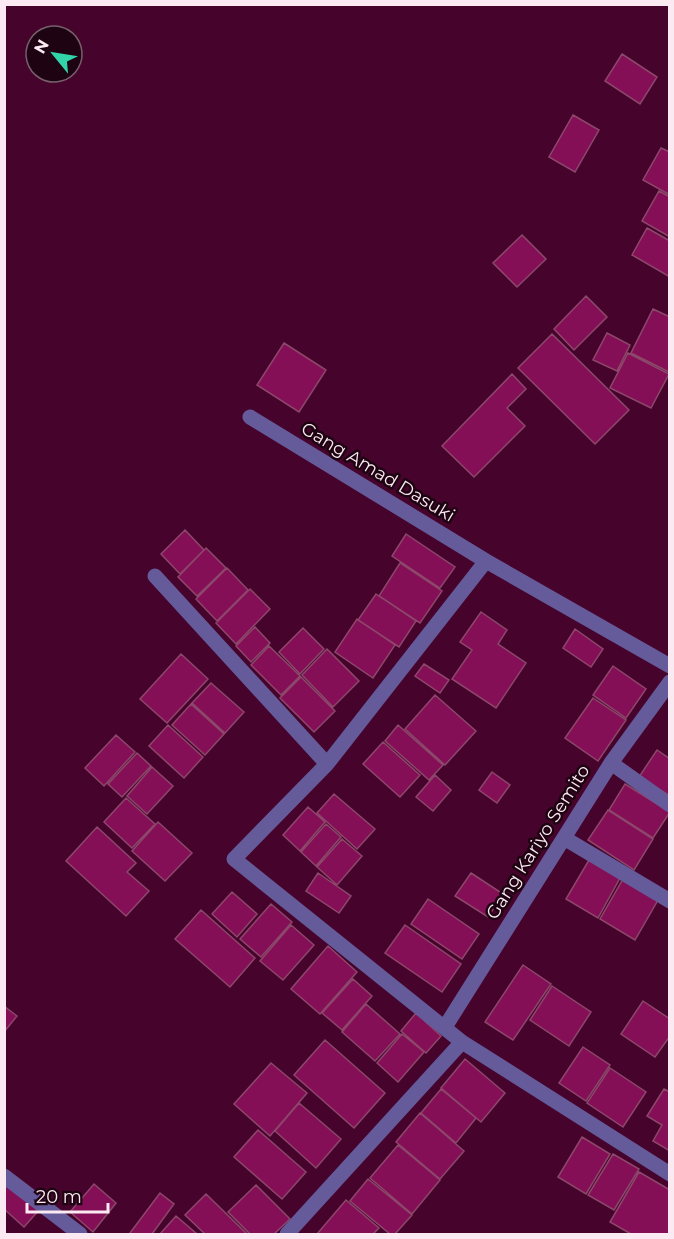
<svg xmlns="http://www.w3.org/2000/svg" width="674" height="1239" font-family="Montserrat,sans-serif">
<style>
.building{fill:#840f57;stroke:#8d476b;stroke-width:1.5}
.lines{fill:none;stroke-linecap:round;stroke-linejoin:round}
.minor{stroke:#655b9b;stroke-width:15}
.labels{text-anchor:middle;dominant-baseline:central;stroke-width:5;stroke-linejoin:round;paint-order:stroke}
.street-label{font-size:18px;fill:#fbeaf1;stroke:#1e0412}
</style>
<rect width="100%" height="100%" fill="#46042c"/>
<path class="building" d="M622 54 657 77 640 104 605 81Z
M573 115 599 130 575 172 549 157Z
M661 148 670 152V195L643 180Z
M659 191 670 197V237L642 221Z
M647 228 670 241V277L632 255Z
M522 235 546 259 517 287 493 263Z
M586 296 607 317 574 350 554 329Z
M653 309 670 317 669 372 631 353Z
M607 333 630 345 617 371 593 360Z
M552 334 629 410 595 444 518 368Z
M284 343 326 370 299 412 257 385Z
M628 353 669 374 651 408 610 388Z
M512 374 526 389 507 408 525 426 474 477 442 446Z
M185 530 204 550 180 574 161 554Z
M406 534 455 567 440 588 392 556Z
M206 548 226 568 197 596 178 577Z
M400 563 442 591 420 623 379 596Z
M227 568 248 590 217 621 196 599Z
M250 589 270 609 236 644 216 623Z
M376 594 416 621 399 647 358 620Z
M481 612 507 630 498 644 526 663 496 708 452 679 472 650 460 642Z
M357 619 395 645 373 678 335 652Z
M255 627 270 643 251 662 236 646Z
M303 628 324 649 300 674 279 652Z
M575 629 603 649 591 667 563 648Z
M269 646 300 676 281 695 251 665Z
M327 649 359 681 333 707 302 675Z
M181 654 208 679 167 723 140 699Z
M424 664 449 680 440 693 415 676Z
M613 666 646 689 626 718 593 695Z
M301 677 335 711 314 732 280 698Z
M211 683 244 712 225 733 192 703Z
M435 695 476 731 445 765 405 729Z
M593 698 626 720 598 761 565 738Z
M191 704 224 734 205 755 172 725Z
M168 725 203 757 184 778 149 746Z
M398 725 443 765 429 780 385 741Z
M116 735 135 752 104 786 85 768Z
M383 742 420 775 400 797 363 764Z
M657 750 670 759V796L639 777Z
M137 753 151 766 122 797 108 784Z
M152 767 173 786 147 814 127 796Z
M492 772 510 785 497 803 479 790Z
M435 775 451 790 433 811 416 797Z
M625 784 670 812 653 838 609 810Z
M334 794 375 829 357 849 317 813Z
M126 798 155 824 132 848 104 822Z
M308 807 325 822 300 851 283 835Z
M608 810 653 839 634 870 588 840Z
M158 822 192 853 165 881 132 851Z
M326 824 341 837 316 866 301 852Z
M97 827 136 863 127 872 149 891 126 916 66 861Z
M342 839 362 856 337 885 317 867Z
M589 860 620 878 598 918 566 899Z
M318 873 351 896 339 913 306 891Z
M471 873 503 894 488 917 455 896Z
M623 879 658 900 635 940 600 919Z
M232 892 257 914 237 937 212 914Z
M428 899 479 934 462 959 411 924Z
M271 904 292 922 261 957 240 939Z
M201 910 255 958 230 987 175 939Z
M291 925 314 945 283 980 260 961Z
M405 925 461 964 442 992 385 953Z
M328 946 357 972 320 1014 291 989Z
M523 965 551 984 513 1040 485 1022Z
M353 979 372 996 342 1030 322 1013Z
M552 986 591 1012 569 1046 530 1020Z
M643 1001 670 1019V1036L655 1057 621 1034Z
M366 1004 400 1034 375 1061 342 1032Z
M4 1006 17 1016 4 1032Z
M416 1013 441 1036 426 1053 401 1031Z
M402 1034 424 1052 398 1082 377 1063Z
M325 1040 385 1093 354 1128 294 1075Z
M583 1047 610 1065 586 1101 559 1083Z
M465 1059 505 1093 481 1122 441 1088Z
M271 1063 307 1093 270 1136 234 1104Z
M610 1068 646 1092 623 1127 587 1103Z
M441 1089 476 1118 456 1143 421 1113Z
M664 1089 670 1092V1151L653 1141 662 1125 647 1116Z
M299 1103 341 1139 316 1168 275 1131Z
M420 1113 464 1151 440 1179 396 1142Z
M258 1130 306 1172 282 1199 234 1157Z
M582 1137 610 1154 586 1194 558 1177Z
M398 1145 440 1180 412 1214 370 1178Z
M613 1154 639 1169 614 1210 588 1195Z
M639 1172 670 1190V1234H631L610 1222Z
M368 1179 412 1215 395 1234H390L350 1201Z
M8 1183 39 1210 24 1227 4 1209V1187Z
M94 1184 116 1203 93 1232 70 1212Z
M256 1185 290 1219 274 1234H250L228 1212Z
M160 1193 174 1204 152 1234H132L130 1233Z
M206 1194 247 1234H205L185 1215Z
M346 1200 379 1228 373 1234H317Z
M176 1216 197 1234H160Z"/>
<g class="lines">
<path class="minor" d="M250 417 486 561
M155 576 327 764
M670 666 486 561 327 764 234 859 462 1042 670 1174
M611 763 670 805
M564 838 670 901
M445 1027 611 763 670 682
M4 1176 80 1234
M287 1234 462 1042"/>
</g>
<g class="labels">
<g class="street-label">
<text transform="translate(378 472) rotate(31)">Gang Amad Dasuki</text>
<text transform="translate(538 842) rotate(-58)">Gang Kariyo Semito</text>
</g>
</g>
<rect width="674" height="1239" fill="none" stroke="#fbeaf1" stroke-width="12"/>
<g transform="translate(54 54) rotate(300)"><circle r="28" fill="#1e0412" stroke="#76606b" stroke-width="1.5"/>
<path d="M0-4.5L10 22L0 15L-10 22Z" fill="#32d4a9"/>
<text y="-9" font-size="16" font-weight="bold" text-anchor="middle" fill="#fbeaf1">N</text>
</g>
<path d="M27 1203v9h81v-9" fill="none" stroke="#fbeaf1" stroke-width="3"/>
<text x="36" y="1203" font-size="18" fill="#fbeaf1" stroke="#1e0412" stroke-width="4.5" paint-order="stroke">20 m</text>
</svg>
